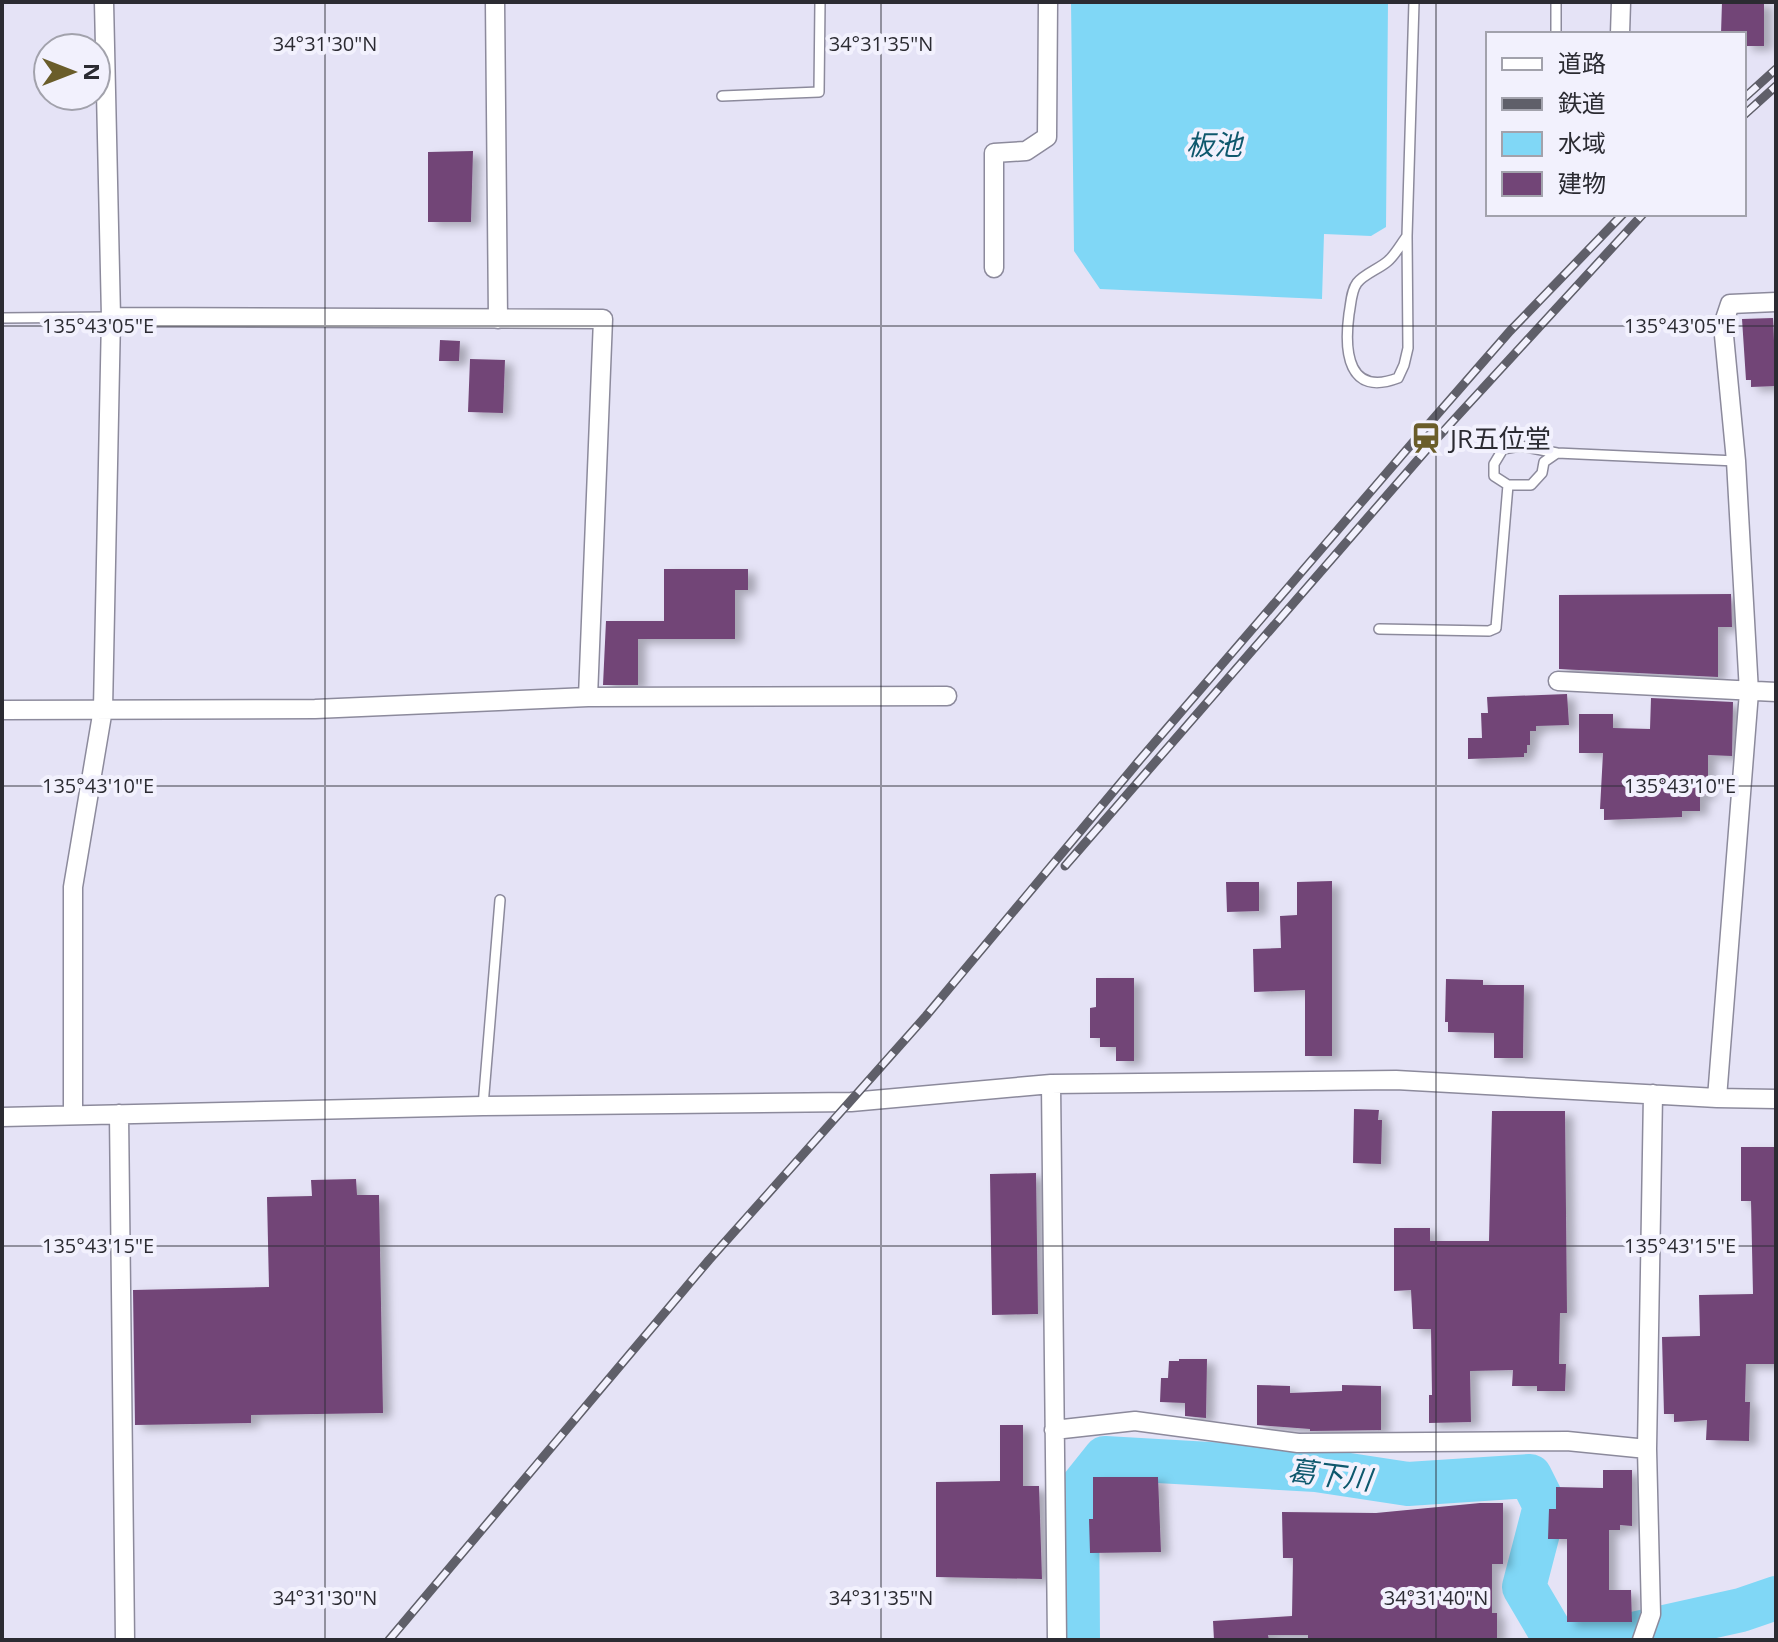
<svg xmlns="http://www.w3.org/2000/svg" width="1778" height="1642" font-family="'Open Sans','Noto Sans JP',sans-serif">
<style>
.water{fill:#80d7f6}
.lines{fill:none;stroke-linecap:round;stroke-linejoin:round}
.river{stroke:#80d7f6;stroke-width:44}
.building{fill:#724577;filter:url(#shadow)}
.service-casing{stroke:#8c8a9c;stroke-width:12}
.minor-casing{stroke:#8c8a9c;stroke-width:21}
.service{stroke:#fff;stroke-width:9}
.minor{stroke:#fff;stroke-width:18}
.rail-casing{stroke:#5f5f69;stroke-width:9}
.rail{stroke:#f2f1fd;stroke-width:6;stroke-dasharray:18;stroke-linecap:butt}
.ticks{fill:none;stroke:#2b2b32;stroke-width:2;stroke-opacity:0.45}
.labels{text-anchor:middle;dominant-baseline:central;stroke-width:8;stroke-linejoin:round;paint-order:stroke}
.poi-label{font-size:26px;fill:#2b2b32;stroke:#f2f1fd;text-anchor:start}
.water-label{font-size:28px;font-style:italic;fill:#0e586d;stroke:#f2f1fd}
.ticks-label{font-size:20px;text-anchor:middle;fill:#2b2b32;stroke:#f2f1fd;stroke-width:8;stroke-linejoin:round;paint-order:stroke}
</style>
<defs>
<filter id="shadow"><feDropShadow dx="8" dy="4.5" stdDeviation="4" flood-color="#0004"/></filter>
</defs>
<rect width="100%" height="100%" fill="#e5e3f6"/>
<path class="water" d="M1071 2H1388L1386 227 1371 236 1324 234 1322 299 1100 289 1074 251Z"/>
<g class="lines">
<path class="river" d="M1078 1640 1077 1493 1105 1458 1316 1470 1408 1484 1530 1476 1545 1506 1524 1587 1554 1638 1594 1640
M1606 1640 1741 1610 1776 1598"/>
</g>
<path class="building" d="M1722 2H1764V46H1744V34H1721Z
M473 151 471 222H428V152Z
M1773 318 1776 386 1751 387V380H1746L1742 319Z
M440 340 460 341 459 361H439Z
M470 359 505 360 503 413 468 412Z
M664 569H748V590H735V639H638V685H603L606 621H664Z
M1731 594 1732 627H1718V677L1559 669V595Z
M1567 694 1569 725 1536 726V731H1530V745H1527V753H1524V757L1468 759V738H1482L1481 713H1488L1487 697Z
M1651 698 1733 702 1732 756 1708 755V795H1700V811H1682V817L1604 820V809H1600L1603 753H1579V714H1613V728L1650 729Z
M1332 881V1056H1305V990L1254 992 1253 949 1281 948 1280 916 1297 915V882Z
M1226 882H1259V911L1227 912Z
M1096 978H1134V1061H1116V1047H1100V1038H1090V1008L1096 1007Z
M1446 979 1483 980V985H1524L1523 1058H1494V1033L1448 1032V1022H1445Z
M1354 1109 1379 1110 1378 1120H1382L1381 1164 1353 1163Z
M1492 1111H1565L1567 1313H1560L1559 1364H1566L1565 1391H1537V1386H1512L1513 1370 1470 1371 1471 1422 1429 1423V1395H1432L1431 1329H1413L1411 1290 1394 1291V1228H1430V1241H1489Z
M1741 1147H1776V1364H1746L1745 1402H1750L1749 1441 1706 1440 1707 1420 1674 1422V1414H1664L1662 1337 1700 1336 1699 1295 1753 1294 1751 1201H1741Z
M1036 1173 1038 1314 992 1315 990 1174Z
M356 1179 357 1195H379L383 1413 251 1415V1423L135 1425 133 1290 269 1287 267 1197 312 1196 311 1180Z
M1179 1359H1207L1206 1418 1185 1416V1403L1160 1402 1161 1378H1168L1169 1361H1179Z
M1257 1385 1290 1386V1393L1342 1391V1385L1381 1386V1430L1310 1431V1429L1257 1425Z
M1000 1425H1023V1486H1039L1042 1579 936 1577V1482L1000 1481Z
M1603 1470H1632V1526L1620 1525V1530H1609V1590H1631L1632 1622H1567V1539H1548L1549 1509H1556V1487L1603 1488Z
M1093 1477H1158L1161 1552 1090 1553 1089 1519H1093Z
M1480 1503H1503V1564H1492V1613H1497V1640H1308V1635H1268L1269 1640H1214L1213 1621 1292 1616 1293 1558H1283L1282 1512 1376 1513Z"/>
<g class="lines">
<defs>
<path id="service" d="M1556 34V2
M722 96 819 92 820 2
M1407 236C1401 244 1395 255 1388 261 1379 269 1364 274 1357 283 1351 291 1351 304 1349 314 1344 352 1348 397 1398 378L1404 365 1408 348 1407 236 1414 2
M2 318 111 317
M1520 446 1557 453 1544 462 1542 473 1531 485H1508L1494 476V464L1503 449Z
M1557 453 1736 461
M1379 629 1489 631 1496 628 1508 485
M483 1106 500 900"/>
<path id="minor" d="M495 2 498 319
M1620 34 1621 2
M994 268V153L1026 151 1047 137 1048 2
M111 317 603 319 588 697
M1558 681 1776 692
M2 710 315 709 588 697 947 696
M1051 1084 1057 1640
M1717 1098 1749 692 1736 461 1723 325 1730 304 1776 302
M119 1114 125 1640
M73 1115V887L103 709 111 317 104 2
M2 1117 483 1106 851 1102 1051 1084 1396 1080 1717 1098 1776 1099
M1054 1430 1135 1421 1298 1443 1567 1441 1647 1449
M1642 1640 1651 1614 1647 1449 1653 1094"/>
</defs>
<use href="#service" class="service-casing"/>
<use href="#minor" class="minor-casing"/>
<use href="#service" class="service"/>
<use href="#minor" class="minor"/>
<defs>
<path id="rail" d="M1744 98 1776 69
M1744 115 1776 86
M1065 866 1429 447 1643 214
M389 1640 709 1260 926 1016 1138 762 1421 433 1510 331 1623 214"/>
</defs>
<use href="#rail" class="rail-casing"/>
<use href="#rail" class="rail"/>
</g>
<path class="ticks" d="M325 2V1640M881 2V1640M1436 2V1640M2 326H1776M2 786H1776M2 1246H1776"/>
<defs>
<symbol id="station-bare" viewBox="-9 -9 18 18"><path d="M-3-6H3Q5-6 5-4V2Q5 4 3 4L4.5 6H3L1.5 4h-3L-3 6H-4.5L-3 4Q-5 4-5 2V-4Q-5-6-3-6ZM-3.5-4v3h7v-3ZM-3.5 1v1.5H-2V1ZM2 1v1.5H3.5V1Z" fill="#6a5d2a" stroke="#f2f1fd" stroke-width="2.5" paint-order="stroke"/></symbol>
</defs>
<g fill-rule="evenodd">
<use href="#station-bare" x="1404" y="416" width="44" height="44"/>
</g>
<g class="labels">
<g class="poi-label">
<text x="1450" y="438">JR五位堂</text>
</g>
<g class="water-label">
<text x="1214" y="144">板池</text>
<text transform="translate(1330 1474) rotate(7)">葛下川</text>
</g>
</g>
<g class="ticks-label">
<text x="325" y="51">34°31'30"N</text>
<text x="881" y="51">34°31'35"N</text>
<text x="1680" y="333">135°43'05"E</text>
<text x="98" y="333">135°43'05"E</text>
<text x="1680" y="793">135°43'10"E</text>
<text x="98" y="793">135°43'10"E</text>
<text x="1680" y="1253">135°43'15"E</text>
<text x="98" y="1253">135°43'15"E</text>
<text x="325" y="1605">34°31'30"N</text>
<text x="881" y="1605">34°31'35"N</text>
<text x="1436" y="1605">34°31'40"N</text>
</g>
<rect width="1778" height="1642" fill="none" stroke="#2b2b32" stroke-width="8"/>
<rect x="1486" y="32" width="260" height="184" fill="#f2f1fd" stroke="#a2a2ac" stroke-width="2"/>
<rect x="1502" y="58" width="40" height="12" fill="#ffffff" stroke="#a2a2ac" stroke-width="2"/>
<text x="1558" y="72" font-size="24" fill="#2b2b32">道路</text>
<rect x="1502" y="98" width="40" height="12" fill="#5f5f69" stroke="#a2a2ac" stroke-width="2"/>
<text x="1558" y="112" font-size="24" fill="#2b2b32">鉄道</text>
<rect x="1502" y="132" width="40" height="24" fill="#80d7f6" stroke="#a2a2ac" stroke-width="2"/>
<text x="1558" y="152" font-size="24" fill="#2b2b32">水域</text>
<rect x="1502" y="172" width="40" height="24" fill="#724577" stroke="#a2a2ac" stroke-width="2"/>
<text x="1558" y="192" font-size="24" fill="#2b2b32">建物</text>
<g transform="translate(72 72) rotate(90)"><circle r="38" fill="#f2f1fd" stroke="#a2a2ac" stroke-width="2"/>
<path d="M0-6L14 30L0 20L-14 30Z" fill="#6a5d2a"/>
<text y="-12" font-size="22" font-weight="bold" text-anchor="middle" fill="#2b2b32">N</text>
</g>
</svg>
